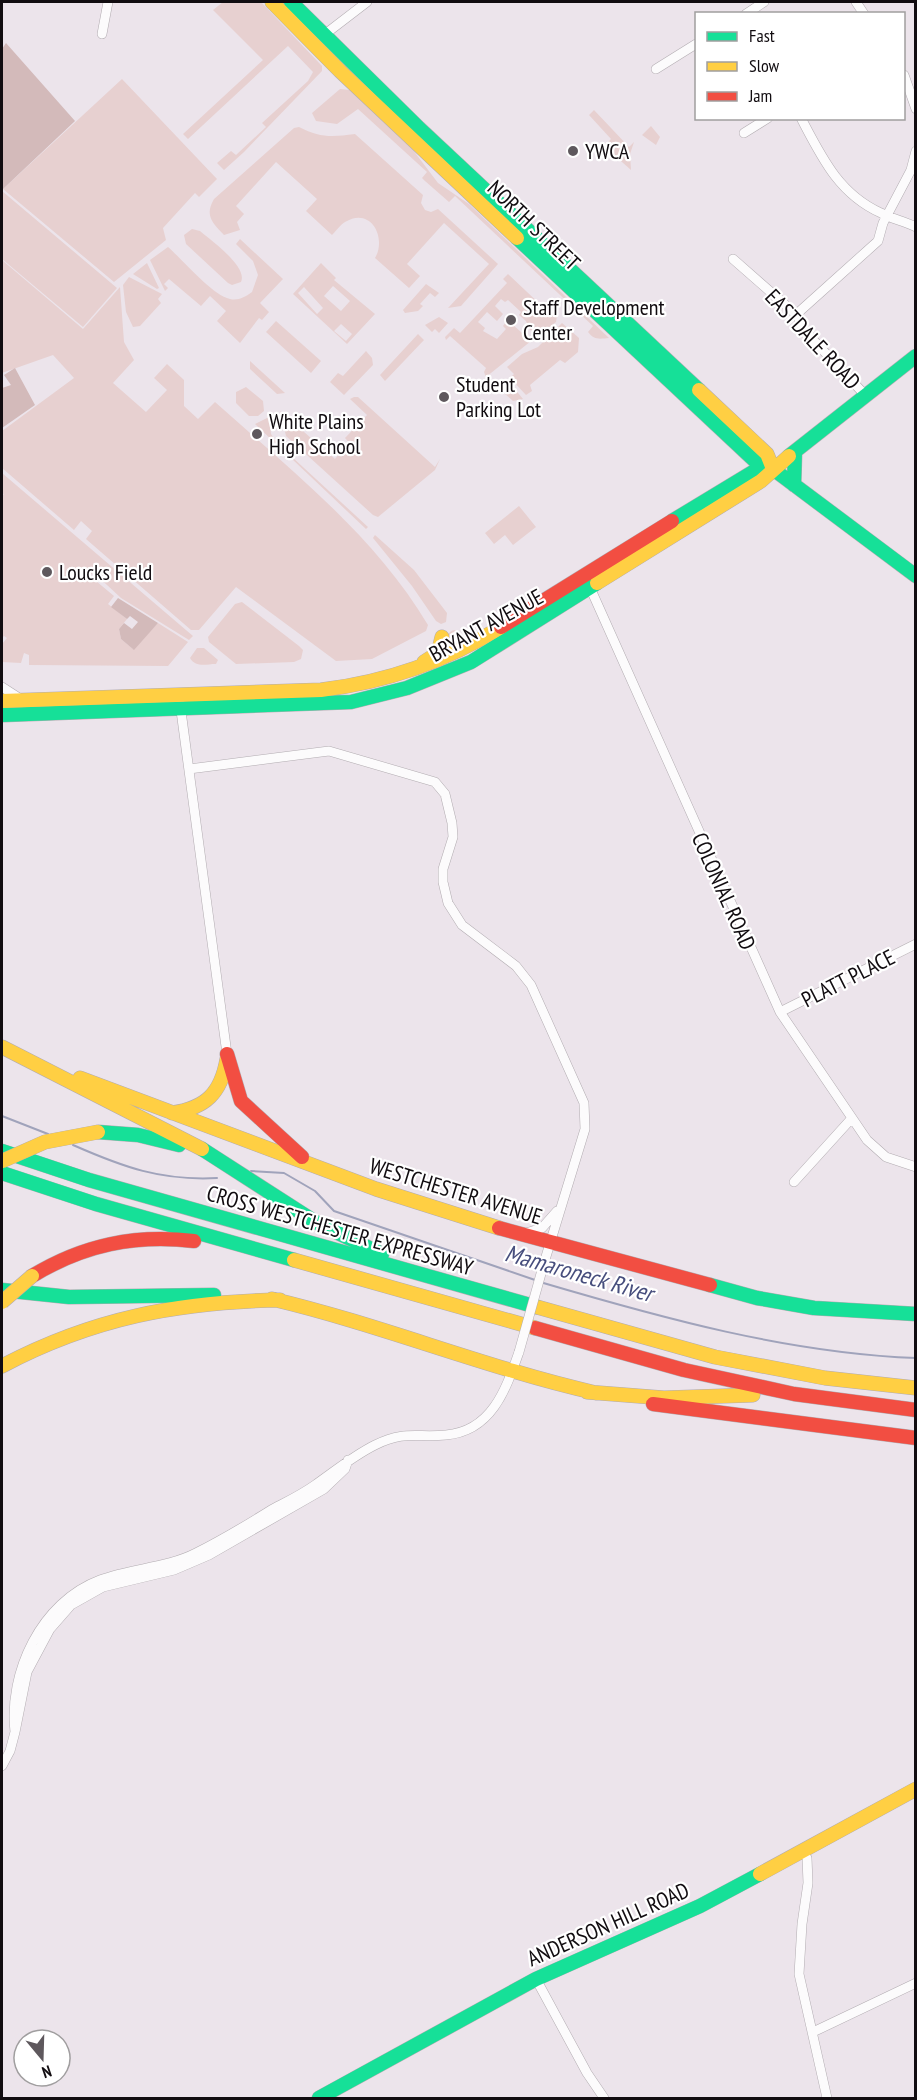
<svg xmlns="http://www.w3.org/2000/svg" width="917" height="2100" font-family="'PT Sans Narrow',sans-serif">
<style>
.green{fill:#e7d0d0;fill-rule:evenodd}
.forest{fill:#d3baba}
.lines{fill:none;stroke-linecap:round;stroke-linejoin:round}
.stream{stroke:#a0a3bb;stroke-width:2}
.street-casing{stroke:#b2acb1;stroke-width:10}
.fast-casing{stroke:#b2acb1;stroke-width:15}
.slow-casing{stroke:#b2acb1;stroke-width:15}
.jam-casing{stroke:#b2acb1;stroke-width:15}
.street{stroke:#fcfbfc;stroke-width:9}
.fast{stroke:#16e098;stroke-width:14}
.slow{stroke:#ffcf43;stroke-width:14}
.jam{stroke:#f24e42;stroke-width:14}
.street-bridge-casing{stroke:#b2acb1;stroke-width:10;stroke-linecap:butt}
.slow-bridge-casing{stroke:#b2acb1;stroke-width:15;stroke-linecap:butt}
.street-bridge{stroke:#fcfbfc;stroke-width:9}
.slow-bridge{stroke:#ffcf43;stroke-width:14}
.poi-dot{fill:#5e585d;stroke:#fff;stroke-width:2}
.labels{text-anchor:middle;dominant-baseline:central;stroke-width:4.5;stroke-linejoin:round;paint-order:stroke}
.poi-label{font-size:22px;fill:#110c10;stroke:#fff;text-anchor:start}
.street-label{font-size:22px;fill:#110c10;stroke:#fff}
.water-label{font-size:24px;font-style:italic;fill:#474e7d;stroke:#fff}
</style>
<rect width="100%" height="100%" fill="#ece4eb"/>
<path class="green" d="M223 2H261L322 66V71L244 152 224 170 217 163 231 151 236 155 266 127 262 123 308 81 313 72 288 46 188 139 183 134 263 60 213 10Z
M122 79 217 179 199 197 195 193 163 228 166 240 114 282 3 189Z
M340 89 350 90 413 150 438 183 469 204 609 338C599 339 594 340 588 332L593 326 455 196 449 202 425 181 422 178 427 172 358 109 337 124 316 121 312 113Z
M594 110 629 147 634 142 630 154 631 170 604 146 611 139 589 115Z
M651 126 660 137 656 145 642 135Z
M299 127C320 138 332 137 355 134L423 195 421 203 425 210 431 212 438 209 498 264 461 306 448 308 489 264 444 223 407 264 420 276 409 288 375 258C387 238 371 206 345 222 340 225 336 231 332 235L306 211 317 199 276 162 236 206 244 214 237 222 240 230 224 235C213 223 204 216 214 199L294 128Z
M2 191 117 288 83 327 2 259Z
M192 229 200 231C212 241 248 267 241 282L232 285 228 283 186 244 184 235Z
M240 239 283 279 260 303 269 312 262 320 259 318 240 343 217 321 226 311 210 296 201 306 169 279 164 284 168 288 165 291 150 260 168 247C182 259 212 295 230 299 238 301 245 297 252 292L258 275 253 261 236 244Z
M2 260 83 329 120 287 124 342 134 360 113 383 146 412 167 390 154 378 167 364 184 380V406L198 419 215 402C291 470 375 536 428 625L426 631 372 659 336 661 236 587 199 630H191L86 539 92 531 81 521 74 530 2 468V431L74 378 53 355 2 373Z
M147 263 159 288 157 289 133 274Z
M321 263 336 278 334 280 375 314 347 344 293 294ZM333 286 350 301 341 311 324 296ZM304 287 323 308 317 314 298 293ZM341 324 352 334 346 341 334 331Z
M508 274 544 308 546 306 557 316 556 322 541 333 530 330 526 321 519 315 521 312 508 300 505 302 501 299 495 306 503 314 497 321 487 312 478 322 485 328 483 331 497 339 506 329 503 326 506 322 510 326 512 324 531 341 486 377 484 372 486 368 450 336 446 340 445 337 454 328 460 333 507 283 503 279Z
M129 277 162 294 158 299 161 303 140 326 133 327 126 312 123 285Z
M426 284 439 293 435 297 430 293 420 304 423 306 418 311 405 313 403 310Z
M439 317 448 323 439 333 435 329 432 332 425 325Z
M276 321 321 361 311 373 266 332Z
M562 323 579 338 578 352 565 363 560 360 530 385 532 391 526 395 510 378 514 374 507 367 522 354 538 347Z
M418 334 424 340 385 381 380 375Z
M366 351 372 358 373 365 344 395 330 382 338 373 343 376Z
M250 361 285 393 277 394 250 369Z
M497 382 509 393 514 388 523 399 513 401 496 386Z
M246 387 263 401 264 411 258 416H249L236 403V392Z
M354 397H358L435 467 440 459 435 470 378 517 373 515 286 436 280 411 335 459 340 453 335 448 340 443 348 450 352 446 345 438 367 415 350 399Z
M269 417 271 434 278 444 368 527 366 529 255 424Z
M2 473 193 636 189 640 121 598 93 572 90 576 114 596 108 604 127 619 119 629 121 639 133 649 158 623 188 642 168 666 29 665V655L24 653 21 663 2 662V644L7 638 4 636 2 638V494L4 495 2 492Z
M519 506 536 527 513 545 505 535 494 544 485 533Z
M375 535 414 570 447 613 446 622 441 624 436 621 412 586 373 538Z
M242 602 299 646 303 650 301 659 294 662 236 664 209 642 208 637 235 604Z
M448 637a7 7 0 1 1 14 0a7 7 0 1 1-14 0Z
M197 648H204L218 660 216 664C206 664 196 668 190 658Z"/>
<path class="forest" d="M6 43 75 121 3 189 2 49Z
M15 368 35 405 2 428V388L11 385 4 375Z
M118 598 158 623 134 650 121 639 119 629 124 623 132 629 138 622 130 616 127 619 111 607Z"/>
<g class="lines">
<path class="stream" d="M2 1116 48 1134
M73 1145C123 1167 161 1181 217 1178
M251 1171 284 1173 315 1191 334 1211 535 1280
M540 1282C662 1318 788 1353 916 1358"/>
<defs>
<path id="street" d="M856 2 864 14
M746 14 764 2
M102 34 108 2
M324 35 367 2
M656 69 696 44
M904 75 916 109
M801 118C822 158 839 194 881 213 892 219 904 221 916 227
M744 133 768 118
M733 259 798 316 802 328 866 396
M798 316 800 311 878 241 883 223 911 170 916 151
M588 583 780 1012 867 1140 886 1157 916 1167
M2 687 19 698
M179 696 227 1054
M189 769 329 751 435 782 445 794 452 823 453 837 443 869V882L448 903 462 925 516 966 531 985 584 1103 585 1129 544 1263
M780 1012 916 944
M794 1182 852 1118
M526 1233 542 1228 557 1211
M15 1732C8 1673 41 1602 100 1580 131 1568 167 1568 196 1553 222 1540 247 1525 271 1510 286 1502 301 1495 315 1485 335 1471 353 1456 375 1445 405 1430 417 1438 446 1435 492 1431 506 1389 519 1352
M2 1766 10 1751 15 1732 27 1672 50 1629 71 1605 103 1587 174 1570 209 1555 324 1489 345 1469 348 1460
M802 1851 807 1858 808 1883 802 1924 799 1974 827 2098
M536 1979 587 2073 604 2098
M813 2032 916 1983"/>
<path id="fast" d="M291 2 419 128 699 390
M517 238 754 460 773 469 916 576
M789 456 916 356
M794 485 795 452
M672 521 753 472 773 469
M2 715 351 702 407 688 471 662 597 583
M98 1132 138 1135 179 1145
M202 1149 317 1223 382 1254
M2 1151 89 1180 537 1307
M2 1173 96 1204 294 1260
M710 1285 757 1298 814 1308 916 1314
M2 1290 69 1297 214 1295
M319 2098 536 1979 700 1906 760 1874"/>
<path id="slow" d="M272 2 340 71 517 238
M699 390 767 454 773 469
M597 583 761 481 789 456
M424 662 438 653 442 637
M2 701 321 690C387 682 445 662 501 627
M2 1047 202 1149
M80 1078 376 1189 499 1228
M172 1113C206 1108 221 1093 227 1059
M294 1260 535 1328
M272 1299C382 1325 486 1368 596 1393
M537 1307 715 1357 825 1378 916 1388
M2 1366C93 1318 178 1302 280 1300
M587 1392 664 1398 753 1395
M760 1874 916 1789"/>
<path id="jam" d="M501 627 672 521
M227 1054 241 1101 302 1157
M499 1228 710 1285
M32 1276C83 1245 135 1234 194 1241
M535 1328 684 1370 794 1394 916 1410
M653 1404 916 1438"/>
</defs>
<use href="#street" class="street-casing"/>
<use href="#fast" class="fast-casing"/>
<use href="#slow" class="slow-casing"/>
<use href="#jam" class="jam-casing"/>
<use href="#street" class="street"/>
<use href="#fast" class="fast"/>
<use href="#slow" class="slow"/>
<use href="#jam" class="jam"/>
<defs>
<path id="street-bridge" d="M519 1352 544 1263"/>
<path id="slow-bridge" d="M2 1161 45 1142 98 1132
M2 1302 32 1276"/>
</defs>
<use href="#street-bridge" class="street-bridge-casing"/>
<use href="#slow-bridge" class="slow-bridge-casing"/>
<use href="#street-bridge" class="street-bridge"/>
<use href="#slow-bridge" class="slow-bridge"/>
</g>
<g class="poi-dot">
<circle cx="573" cy="151" r="6"/>
<circle cx="511" cy="320" r="6"/>
<circle cx="444" cy="397" r="6"/>
<circle cx="257" cy="434" r="6"/>
<circle cx="47" cy="572" r="6"/>
</g>
<g class="labels">
<g class="poi-label">
<text x="585" y="151">YWCA</text>
<text x="523" y="307">Staff Development<tspan x="523" dy="25">Center</tspan></text>
<text x="456" y="384">Student<tspan x="456" dy="25">Parking Lot</tspan></text>
<text x="269" y="421">White Plains<tspan x="269" dy="25">High School</tspan></text>
<text x="59" y="572">Loucks Field</text>
</g>
<g class="street-label">
<text transform="translate(534 225) rotate(44)">NORTH STREET</text>
<text transform="translate(813 339) rotate(47)">EASTDALE ROAD</text>
<text transform="translate(486 625) rotate(-29)">BRYANT AVENUE</text>
<text transform="translate(724 891) rotate(66)">COLONIAL ROAD</text>
<text transform="translate(848 978) rotate(-27)">PLATT PLACE</text>
<text transform="translate(456 1191) rotate(17)">WESTCHESTER AVENUE</text>
<text transform="translate(340 1230) rotate(16)">CROSS WESTCHESTER EXPRESSWAY</text>
<text transform="translate(608 1924) rotate(-24)">ANDERSON HILL ROAD</text>
</g>
<g class="water-label">
<text transform="translate(579 1273) rotate(16)">Mamaroneck River</text>
</g>
</g>
<rect width="917" height="2100" fill="none" stroke="#110c10" stroke-width="6"/>
<rect x="695" y="12" width="210" height="108" fill="#ffffff" stroke="#a09e9f" stroke-width="1.5"/>
<rect x="707" y="32" width="30" height="9" fill="#16e098" stroke="#a09e9f" stroke-width="1.5"/>
<text x="749" y="42" font-size="18" fill="#110c10">Fast</text>
<rect x="707" y="62" width="30" height="9" fill="#ffcf43" stroke="#a09e9f" stroke-width="1.5"/>
<text x="749" y="72" font-size="18" fill="#110c10">Slow</text>
<rect x="707" y="92" width="30" height="9" fill="#f24e42" stroke="#a09e9f" stroke-width="1.5"/>
<text x="749" y="102" font-size="18" fill="#110c10">Jam</text>
<g transform="translate(42 2058) rotate(161)"><circle r="28" fill="#ffffff" stroke="#a09e9f" stroke-width="1.5"/>
<path d="M0-4.5L10 22L0 15L-10 22Z" fill="#5e585d"/>
<text y="-9" font-size="16" font-weight="bold" text-anchor="middle" fill="#110c10">N</text>
</g>
</svg>
